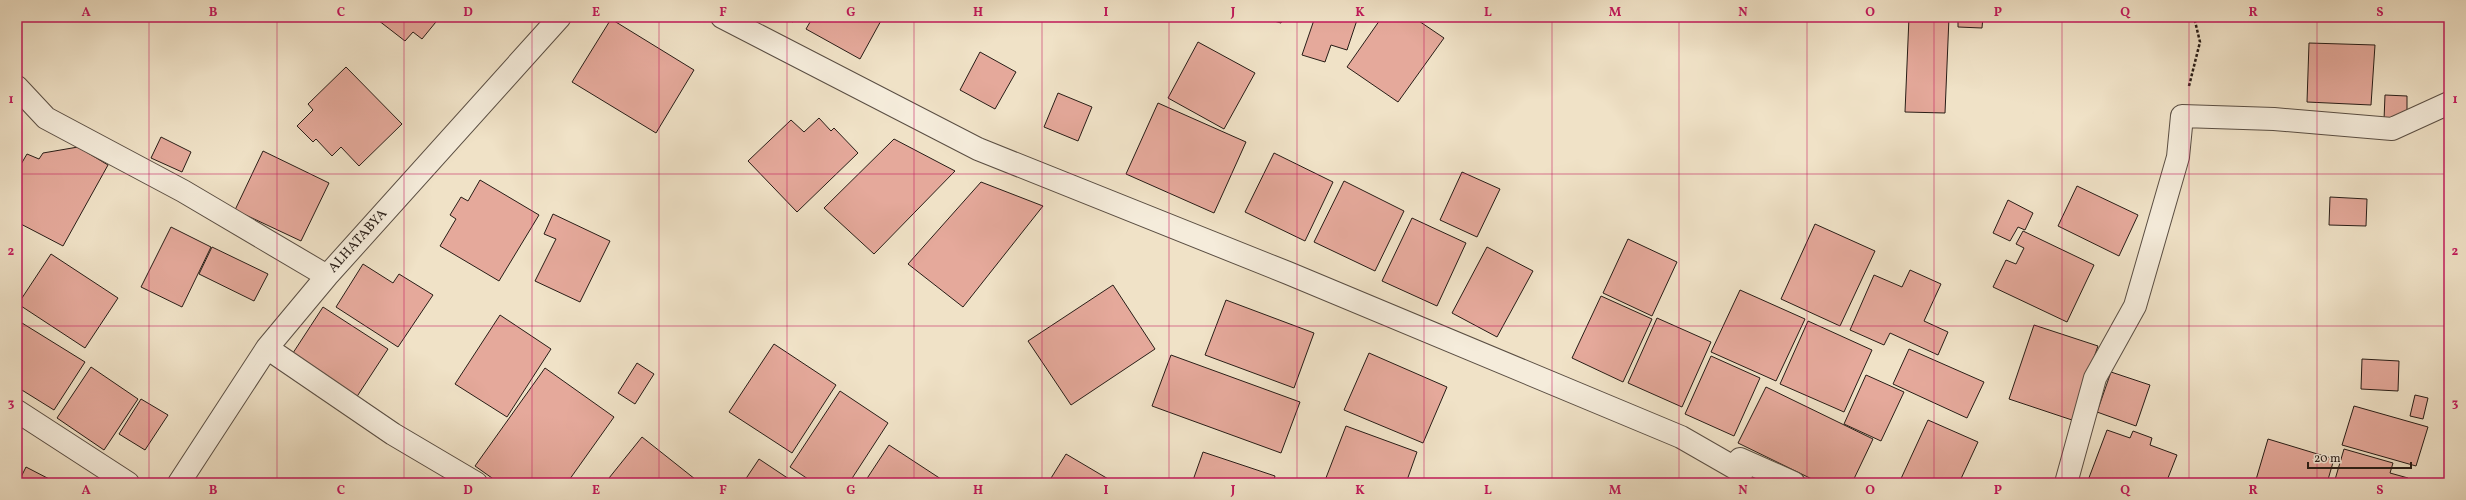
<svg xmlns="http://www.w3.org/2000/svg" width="2466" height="500" font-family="Vollkorn,serif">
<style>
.building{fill:#e5a99b;stroke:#281d17}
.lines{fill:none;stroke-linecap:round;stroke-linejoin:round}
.minor-casing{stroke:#5a4e43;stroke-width:24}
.path{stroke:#281d17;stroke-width:2.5;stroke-dasharray:3 2;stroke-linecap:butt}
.minor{stroke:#f5ecdb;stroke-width:22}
.grid{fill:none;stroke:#c2185b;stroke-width:1;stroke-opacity:0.55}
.labels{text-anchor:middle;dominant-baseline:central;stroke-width:4;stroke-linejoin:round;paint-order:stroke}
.street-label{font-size:14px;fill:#281d17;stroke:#f5ecdb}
.neatline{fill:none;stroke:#c2185b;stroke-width:1.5}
.grid-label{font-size:13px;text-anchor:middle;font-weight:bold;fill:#c2185b}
</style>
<rect width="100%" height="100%" fill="#f0e2c7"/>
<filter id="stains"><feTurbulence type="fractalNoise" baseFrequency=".005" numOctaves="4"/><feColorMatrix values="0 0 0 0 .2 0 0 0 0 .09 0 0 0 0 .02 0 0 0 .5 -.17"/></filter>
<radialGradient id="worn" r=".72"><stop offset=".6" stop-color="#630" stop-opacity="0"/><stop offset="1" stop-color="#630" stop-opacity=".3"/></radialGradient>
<path class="building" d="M374 17H440L422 39 413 32 405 41Z
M782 17H795L793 22Z
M813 17H883L860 59 806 29Z
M1260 17H1283L1281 23Z
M1315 17H1358L1347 50 1331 45 1325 62 1302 55Z
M1382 17H1413L1444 38 1398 102 1347 67Z
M1909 17H1949L1945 113 1905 112Z
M1958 17H1983L1982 28 1958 27Z
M611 19 694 70 656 133 572 82Z
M1198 42 1255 73 1224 129 1168 98Z
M2309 43 2375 45 2371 105 2307 102Z
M980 52 1016 72 995 109 960 90Z
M346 67 402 124 359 166 341 147 332 156 316 139 313 142 297 126 313 110 308 104Z
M1058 93 1092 107 1078 141 1044 127Z
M2385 95 2407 96V120H2384Z
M1158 103 1246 142 1214 213 1126 174Z
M819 118 831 131 834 128 858 153 797 212 748 161 791 120 804 132Z
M161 137 191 152 182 172 151 158Z
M894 139 955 171 874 254 824 208Z
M78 147 108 165 63 246 17 222V171L27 154 39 159 43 153Z
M263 151 329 183 301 241 235 210Z
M1274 153 1333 182 1305 241 1245 212Z
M1462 172 1500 189 1477 237 1440 220Z
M480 180 539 215 499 281 440 246 456 219 450 215 461 197 468 201Z
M1344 181 1404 211 1375 271 1314 242Z
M981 182 1043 206 963 307 908 264Z
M2077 186 2138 215 2119 256 2058 226Z
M2330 197 2367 199 2366 226 2329 225Z
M2008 200 2033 213 2025 230 2018 227 2010 241 1993 233Z
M553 214 610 241 580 302 535 281 556 239 544 234Z
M1412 218 1466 243 1437 306 1382 281Z
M1815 224 1875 251 1840 326 1781 299Z
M171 227 211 247 182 307 141 287Z
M2023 231 2094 265 2067 322 1993 287 2006 260 2016 264 2024 248 2016 244Z
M1628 239 1677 262 1652 316 1603 293Z
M212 247 268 274 254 301 199 274Z
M1487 247 1533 271 1497 337 1452 313Z
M51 254 118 298 85 348 18 304Z
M363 264 393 283 399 274 433 295 398 347 336 307Z
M1910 270 1941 284 1924 321 1948 332 1938 355 1890 333 1884 345 1850 330 1874 275 1902 287Z
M1113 285 1155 349 1071 405 1028 341Z
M1740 290 1805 319 1776 381 1711 352Z
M1601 296 1652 319 1623 382 1572 358Z
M1226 300 1314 333 1294 388 1205 355Z
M323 307 388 349 356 398 291 356Z
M500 315 551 349 507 417 455 384Z
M1657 318 1711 342 1682 407 1628 383Z
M1808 321 1872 350 1844 412 1780 384Z
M22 323 85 362 54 410 17 387V331Z
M2034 325 2098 346 2072 420 2009 399Z
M774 344 836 385 792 453 729 412Z
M1909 349 1984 382 1967 418 1893 384Z
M1369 353 1447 387 1423 443 1344 410Z
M1171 355 1300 402 1281 453 1152 406Z
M1711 356 1760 378 1734 436 1685 414Z
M2362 359 2399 361 2398 391 2361 389Z
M637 363 654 374 635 404 618 393Z
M91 367 138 399 104 450 57 418Z
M545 368 614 417 567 483H499L475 466Z
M2111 372 2150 385 2136 426 2097 412Z
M1866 375 1904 392 1881 441 1844 424Z
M1766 387 1873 439 1852 483H1820L1738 443Z
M840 391 888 423 849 483H814L790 467Z
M2415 395 2428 398 2423 419 2410 416Z
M141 399 168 415 145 450 119 434Z
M2354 406 2428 427 2416 466 2342 445Z
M1928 420 1978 442 1959 483H1899Z
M1346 426 1417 452 1406 483H1324Z
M2107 430 2130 438 2133 431 2152 438 2150 445 2177 455 2166 483H2087Z
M642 437 700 483H605Z
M2268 439 2334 459 2327 483H2255Z
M889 445 944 481 943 483H864Z
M2344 449 2393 463 2390 473 2408 478 2407 483H2334Z
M1203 452 1275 476 1273 483H1192Z
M1066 454 1115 483H1048Z
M759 459 795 483H743Z
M26 467 57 483H18Z"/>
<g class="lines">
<defs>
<path id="minor" d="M722 17 978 149 1288 273 1681 437 1742 472 1740 459 1794 483
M17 87 46 118 183 191 327 276
M267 348 393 434 476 483
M17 411 128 483
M179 483 267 348 327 276 560 17
M2066 483 2095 378 2135 306 2178 157 2182 116 2274 119 2392 129 2449 103"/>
</defs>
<use href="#minor" class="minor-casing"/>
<path class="path" d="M2189 86 2200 42 2194 17"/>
<use href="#minor" class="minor"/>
</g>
<path class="grid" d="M149 17V483M277 17V483M404 17V483M532 17V483M659 17V483M787 17V483M914 17V483M1042 17V483M1169 17V483M1297 17V483M1424 17V483M1552 17V483M1679 17V483M1807 17V483M1934 17V483M2062 17V483M2189 17V483M2317 17V483M17 174H2449M17 326H2449"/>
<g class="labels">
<g class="street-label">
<text transform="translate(358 241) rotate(-48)">ALHATABYA</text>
</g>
</g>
<rect width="2466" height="500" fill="none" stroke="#f0e2c7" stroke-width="44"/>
<path d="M2308 462v6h103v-6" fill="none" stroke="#281d17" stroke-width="2"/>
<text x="2314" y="462" font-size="12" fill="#281d17" stroke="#f5ecdb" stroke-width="3" paint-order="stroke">20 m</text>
<rect x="22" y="22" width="2422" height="456" class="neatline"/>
<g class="grid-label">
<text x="86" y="16">A</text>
<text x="213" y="16">B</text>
<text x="341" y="16">C</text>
<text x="468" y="16">D</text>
<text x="596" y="16">E</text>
<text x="723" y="16">F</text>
<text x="851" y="16">G</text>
<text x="978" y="16">H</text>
<text x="1106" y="16">I</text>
<text x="1233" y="16">J</text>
<text x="1360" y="16">K</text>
<text x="1488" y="16">L</text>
<text x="1615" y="16">M</text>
<text x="1743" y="16">N</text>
<text x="1870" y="16">O</text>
<text x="1998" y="16">P</text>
<text x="2125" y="16">Q</text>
<text x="2253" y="16">R</text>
<text x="2380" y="16">S</text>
<text x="11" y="103">1</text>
<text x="2455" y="103">1</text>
<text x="11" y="255">2</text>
<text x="2455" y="255">2</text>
<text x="11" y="407">3</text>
<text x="2455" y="407">3</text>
<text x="86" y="494">A</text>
<text x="213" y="494">B</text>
<text x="341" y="494">C</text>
<text x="468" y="494">D</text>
<text x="596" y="494">E</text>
<text x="723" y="494">F</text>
<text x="851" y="494">G</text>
<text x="978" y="494">H</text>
<text x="1106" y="494">I</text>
<text x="1233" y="494">J</text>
<text x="1360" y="494">K</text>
<text x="1488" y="494">L</text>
<text x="1615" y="494">M</text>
<text x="1743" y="494">N</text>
<text x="1870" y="494">O</text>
<text x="1998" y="494">P</text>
<text x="2125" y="494">Q</text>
<text x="2253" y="494">R</text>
<text x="2380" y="494">S</text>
</g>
<rect width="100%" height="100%" filter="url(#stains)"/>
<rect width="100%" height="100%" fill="url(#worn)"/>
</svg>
